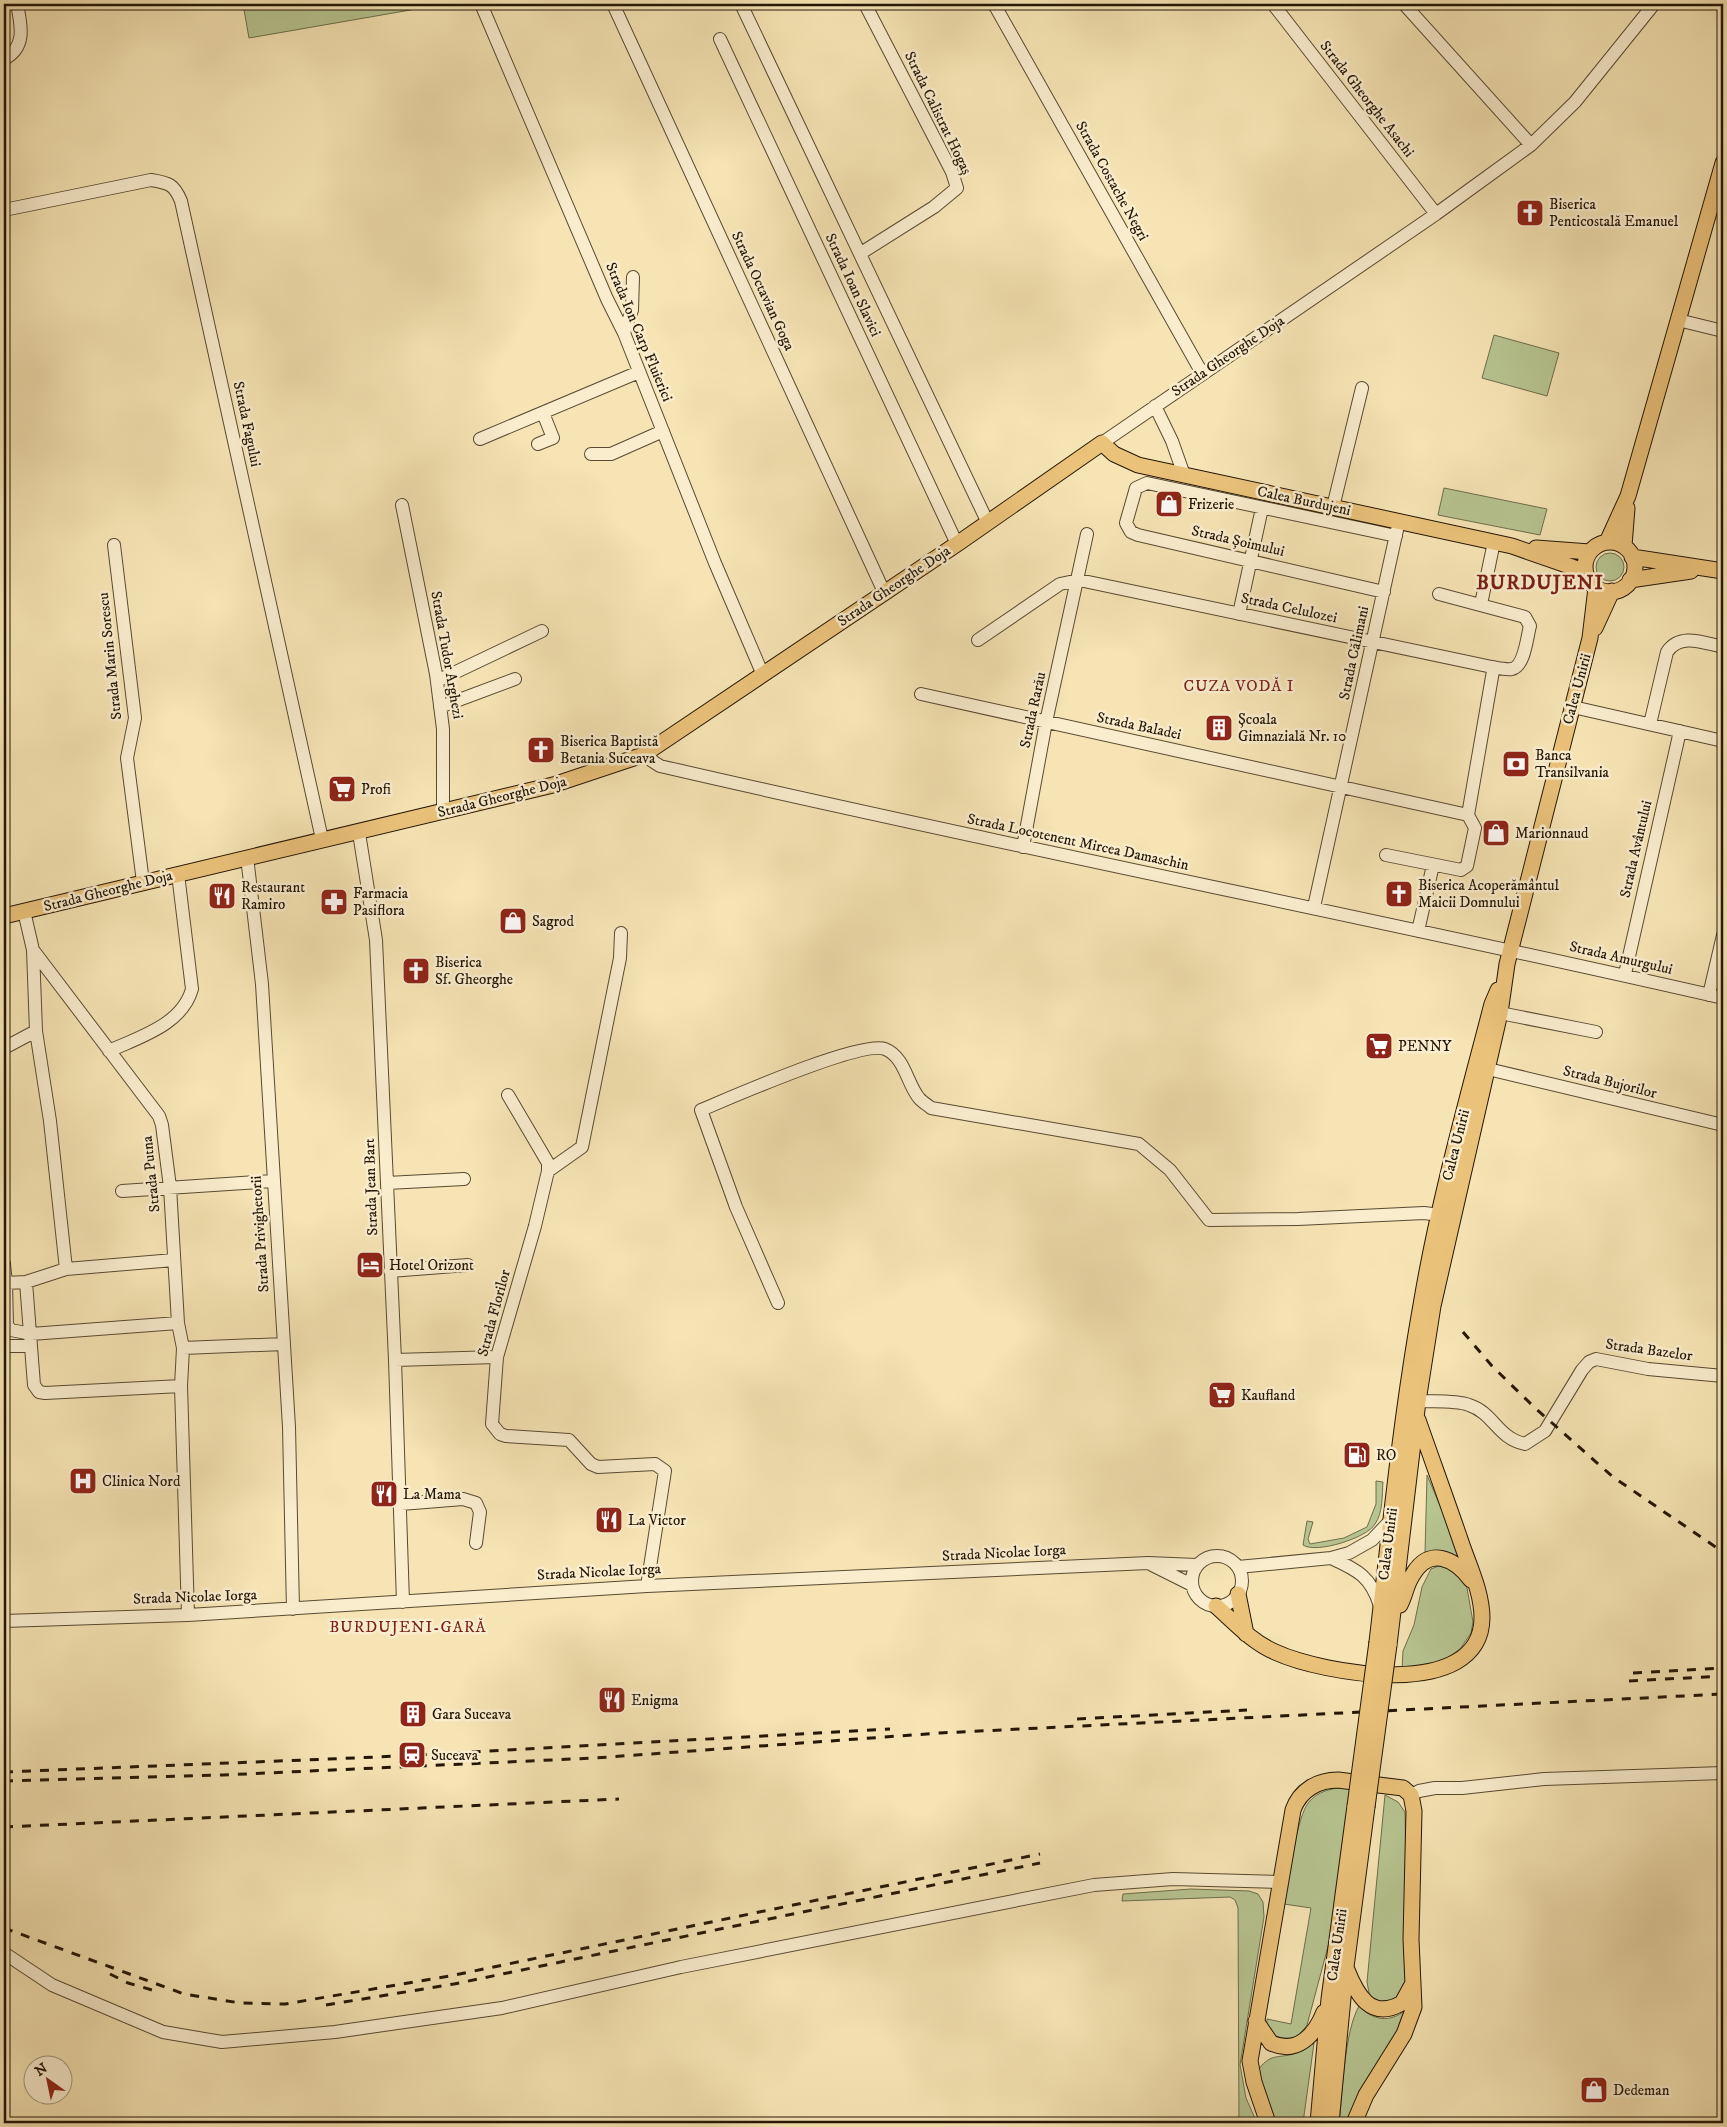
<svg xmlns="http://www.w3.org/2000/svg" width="1727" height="2127" font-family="'IM FELL DW Pica',serif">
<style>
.green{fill:#b7c591;stroke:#6d6e4c}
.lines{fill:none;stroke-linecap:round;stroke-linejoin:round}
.minor-casing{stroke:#584a32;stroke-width:14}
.major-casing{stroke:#231606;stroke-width:17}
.minor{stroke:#f9edce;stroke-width:12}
.major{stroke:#ebc27a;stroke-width:15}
.rail{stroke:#231606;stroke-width:3;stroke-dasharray:9 9;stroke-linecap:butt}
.major-bridge-casing{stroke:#231606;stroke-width:17;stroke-linecap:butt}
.major-bridge{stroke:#ebc27a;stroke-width:15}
.labels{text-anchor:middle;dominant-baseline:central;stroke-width:5;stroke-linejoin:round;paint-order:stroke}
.street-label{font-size:15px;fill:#231606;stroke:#f9edce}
.poi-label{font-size:15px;fill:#231606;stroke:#f9edce;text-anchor:start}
.neighbourhood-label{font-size:16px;letter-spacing:1px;fill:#7a1f14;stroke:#f9edce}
.district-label{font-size:20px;font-weight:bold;letter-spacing:1px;fill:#7a1f14;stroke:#f9edce}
</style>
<rect width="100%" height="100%" fill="#f6e4b4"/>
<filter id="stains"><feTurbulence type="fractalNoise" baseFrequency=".004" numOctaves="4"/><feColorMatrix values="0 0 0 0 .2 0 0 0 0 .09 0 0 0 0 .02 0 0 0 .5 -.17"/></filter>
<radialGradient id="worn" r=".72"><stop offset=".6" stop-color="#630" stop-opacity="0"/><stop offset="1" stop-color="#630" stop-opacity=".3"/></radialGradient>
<path class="green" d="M243 4H445L249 38Z
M1494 335 1559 353 1547 396 1482 378Z
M1444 488 1547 509 1540 535 1438 515Z
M1596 567a14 14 0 1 1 28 0a14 14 0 1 1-28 0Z
M1427 1475 1464 1562 1425 1553Z
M1376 1481 1383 1482C1382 1495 1383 1513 1375 1524 1367 1538 1316 1554 1303 1545L1307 1521 1313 1522 1308 1539 1310 1544 1344 1538 1367 1527 1376 1504Z
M1444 1564 1463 1578 1467 1588 1473 1622 1471 1633 1460 1649 1443 1661 1402 1670 1403 1651 1414 1625 1422 1587 1431 1569Z
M1351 1787 1330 1939 1307 2025 1298 2037C1284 2040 1265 2038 1267 2019L1291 2024 1311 1908 1284 1904C1287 1884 1297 1815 1309 1802 1320 1789 1336 1788 1351 1787Z
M1385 1795 1398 1802 1405 1812 1408 1984 1402 1996 1383 2005 1370 1998 1367 1982Z
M1191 1889 1249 1891 1258 1894 1263 1902 1264 1917 1240 2065 1246 2098 1257 2123H1239L1238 1908 1235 1900 1230 1897 1122 1901 1123 1894Z
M1359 2006C1374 2021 1389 2023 1406 2010L1403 2023 1348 2123H1339C1343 2091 1344 2033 1359 2006Z
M1314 2043 1303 2123H1273L1258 2080 1259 2069C1271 2052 1281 2059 1296 2053 1303 2051 1309 2046 1314 2043Z"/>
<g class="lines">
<defs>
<path id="minor" d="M481 4 607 299 624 333 715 563 763 675
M613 4 884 592
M741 4 988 523
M994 4 1202 373
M1273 4 1436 214
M1404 4 1531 145
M720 39 957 544
M4 59C27 47 21 25 17 4
M4 210 151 180C169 183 174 184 181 201L322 839
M861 253 934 207 957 188 952 172 865 4
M1678 320 1723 331
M624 333 632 310 633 277
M1155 406 1172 441 1184 475
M480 439 639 372
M1102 443 1436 214 1531 145 1575 102 1654 4
M538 444 553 438 543 413
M591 454H611L663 431
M402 505 436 674 443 729V812
M1333 507 1362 388
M114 545 135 718 127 758 143 882
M1384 592 1138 535 1131 532 1126 523 1136 488 1147 483 1396 536
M1481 604 1494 542
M1239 614 1262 508
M978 640 1060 584 1079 580 1492 667C1498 668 1506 670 1512 669 1525 666 1527 636 1530 626L1525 617 1439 594
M437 681 542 631
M921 694 1468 815
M440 707 515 679
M1573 707 1723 741
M1650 724 1667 652C1680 632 1704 643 1723 647
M643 755 660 766C1013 848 1370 917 1723 998
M359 833 376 940 395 1360 403 1602
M1023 847 1046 722 1087 534
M1386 855 1461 870 1467 866 1475 828 1468 815 1493 671 1492 667
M247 857 262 984 289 1427 293 1609
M1314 907 1397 530
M24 911 33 950 36 1031 50 1121 66 1269
M1418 931 1433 865
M33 950 159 1116 162 1125 170 1187 178 1323 183 1348 181 1386 188 1615
M1625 974 1680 731
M1709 995 1723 935
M1500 1013 1596 1032
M4 1048 36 1031
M109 1051C139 1037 182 1025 192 989L178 874
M1488 1069 1723 1125
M508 1095 548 1163V1171L535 1226 497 1357 492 1424 500 1434 506 1436 569 1440 591 1464 598 1467 655 1464 665 1471 647 1586
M548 1171 582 1147 620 958 621 933
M387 1183 464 1179
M122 1191 273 1181
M4 1264 6 1283 26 1282 66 1269 174 1260
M390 1271 468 1265
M26 1282 34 1385 39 1392 45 1393 181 1386
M6 1283 7 1325 11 1330 31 1334 178 1323
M778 1303 736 1207 701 1110C730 1098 861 1040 885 1049 905 1057 907 1084 919 1098 922 1102 928 1105 931 1108L1139 1144 1170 1170 1209 1220 1298 1219 1424 1213 1448 1216
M4 1346H31
M183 1348 284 1344
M395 1360 497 1357
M1418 1401C1433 1402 1455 1400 1469 1405 1494 1413 1497 1438 1525 1444L1545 1431 1582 1370 1589 1362 1596 1359 1648 1369 1723 1376
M401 1504 463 1499 476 1503 480 1512 476 1543
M1192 1581a25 25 0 1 1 50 0a25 25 0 1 1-50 0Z
M1331 1558C1358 1570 1371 1577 1380 1606
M1152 1565 1192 1585
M1238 1567 1331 1558 1349 1553 1372 1540 1390 1521
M4 1621 188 1615 647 1586 1148 1563 1197 1565
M1411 1795 1419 1791 1435 1788H1462L1544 1779 1723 1773
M4 1953 52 1985 163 2032 222 2042 335 2032 502 2008 681 1967 1094 1885 1173 1879 1280 1882"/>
<path id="major" d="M1607 542 1628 496 1723 163
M1585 567a25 25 0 1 1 50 0a25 25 0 1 1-50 0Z
M1624 546 1627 508
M1536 548 1590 552
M1632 557 1723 571
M1630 580 1691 571
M1595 628 1612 591
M4 916 553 785 643 755 957 544 1102 443 1114 454 1138 465 1512 546 1575 568 1586 574
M1238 1594 1246 1634
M1400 1605C1405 1596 1406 1585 1412 1576 1429 1545 1455 1559 1471 1580
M1216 1606C1235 1623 1252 1642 1275 1652 1323 1674 1481 1702 1482 1618 1482 1592 1469 1566 1461 1542 1447 1501 1432 1460 1418 1420
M1377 1642C1390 1530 1401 1417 1421 1305 1438 1203 1466 1104 1492 1004L1498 990
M1389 1645 1418 1401 1433 1306 1500 1013 1507 964 1590 638 1596 588
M1347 1970C1357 1995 1371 2021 1402 2003L1413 1983
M1256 2021 1271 2043C1297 2055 1315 2035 1324 2012
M1268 2123 1254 2082 1250 2061 1293 1810C1300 1790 1318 1780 1338 1780L1403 1788 1411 1795 1414 1811 1411 1939 1414 2007 1404 2034 1366 2095 1354 2123
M1318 2123 1329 1999 1355 1806
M1331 2123 1346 1967 1367 1807"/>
</defs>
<use href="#minor" class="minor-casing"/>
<use href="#major" class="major-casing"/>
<use href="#minor" class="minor"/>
<use href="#major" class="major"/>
<path class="rail" d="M1463 1332 1492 1366 1534 1407 1613 1477 1723 1552
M1633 1673 1723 1668
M1629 1681 1723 1676
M1077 1719 1247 1710
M4 1772 379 1757 890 1729
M4 1781 223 1775 595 1758 940 1733 1723 1694
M4 1827 619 1799
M4 1928 184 1994 240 2003 285 2004 450 1976 1040 1854
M110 1974 128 1983 159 1992
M326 2005 454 1984 1040 1863"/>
<defs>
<path id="major-bridge" d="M1355 1806 1377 1642
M1367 1807 1389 1645"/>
</defs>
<use href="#major-bridge" class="major-bridge-casing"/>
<use href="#major-bridge" class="major-bridge"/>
</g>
<defs>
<symbol id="church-square" viewBox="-11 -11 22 22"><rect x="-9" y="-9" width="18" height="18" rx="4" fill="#8f2418" stroke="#f9edce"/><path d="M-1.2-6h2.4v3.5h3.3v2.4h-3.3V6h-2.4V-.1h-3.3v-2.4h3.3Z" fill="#fff"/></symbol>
<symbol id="shop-square" viewBox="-11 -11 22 22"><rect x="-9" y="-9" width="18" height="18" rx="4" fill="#8f2418" stroke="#f9edce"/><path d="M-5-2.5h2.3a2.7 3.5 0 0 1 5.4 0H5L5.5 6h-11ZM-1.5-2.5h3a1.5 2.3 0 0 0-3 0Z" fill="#fff"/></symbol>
<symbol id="building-square" viewBox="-11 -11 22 22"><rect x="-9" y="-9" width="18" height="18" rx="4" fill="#8f2418" stroke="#f9edce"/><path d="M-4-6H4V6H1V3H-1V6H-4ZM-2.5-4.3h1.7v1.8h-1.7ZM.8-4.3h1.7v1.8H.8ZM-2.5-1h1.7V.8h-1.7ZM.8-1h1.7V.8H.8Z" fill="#fff"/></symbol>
<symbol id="bank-square" viewBox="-11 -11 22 22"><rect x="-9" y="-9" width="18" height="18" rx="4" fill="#8f2418" stroke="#f9edce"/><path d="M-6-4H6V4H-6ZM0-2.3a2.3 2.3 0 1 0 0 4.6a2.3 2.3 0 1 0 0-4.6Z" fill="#fff"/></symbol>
<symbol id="supermarket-square" viewBox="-11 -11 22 22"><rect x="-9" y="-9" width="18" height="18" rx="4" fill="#8f2418" stroke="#f9edce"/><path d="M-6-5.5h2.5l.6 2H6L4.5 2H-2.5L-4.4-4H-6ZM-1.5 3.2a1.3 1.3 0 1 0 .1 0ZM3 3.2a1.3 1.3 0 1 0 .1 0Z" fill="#fff"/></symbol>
<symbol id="restaurant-square" viewBox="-11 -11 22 22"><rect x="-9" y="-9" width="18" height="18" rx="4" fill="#8f2418" stroke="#f9edce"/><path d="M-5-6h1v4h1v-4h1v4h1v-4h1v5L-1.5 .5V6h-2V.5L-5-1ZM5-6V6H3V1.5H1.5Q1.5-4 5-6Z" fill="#fff"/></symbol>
<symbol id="pharmacy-square" viewBox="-11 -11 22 22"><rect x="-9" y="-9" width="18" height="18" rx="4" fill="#8f2418" stroke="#f9edce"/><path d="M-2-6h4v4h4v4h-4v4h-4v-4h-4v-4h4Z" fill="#fff"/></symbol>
<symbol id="hotel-square" viewBox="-11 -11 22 22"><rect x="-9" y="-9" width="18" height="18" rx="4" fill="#8f2418" stroke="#f9edce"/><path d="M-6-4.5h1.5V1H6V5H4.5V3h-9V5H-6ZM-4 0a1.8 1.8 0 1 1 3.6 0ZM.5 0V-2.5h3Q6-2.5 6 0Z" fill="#fff"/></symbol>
<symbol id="fuel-square" viewBox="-11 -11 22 22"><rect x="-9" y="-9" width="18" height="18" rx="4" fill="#8f2418" stroke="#f9edce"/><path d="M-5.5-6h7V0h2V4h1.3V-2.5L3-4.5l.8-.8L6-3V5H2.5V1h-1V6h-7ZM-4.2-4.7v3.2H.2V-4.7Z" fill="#fff"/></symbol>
<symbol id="hospital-square" viewBox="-11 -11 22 22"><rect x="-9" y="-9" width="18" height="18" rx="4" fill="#8f2418" stroke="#f9edce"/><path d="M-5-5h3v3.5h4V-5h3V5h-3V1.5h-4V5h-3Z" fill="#fff"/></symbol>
<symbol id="station-square" viewBox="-11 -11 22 22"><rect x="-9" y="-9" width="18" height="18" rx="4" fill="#8f2418" stroke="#f9edce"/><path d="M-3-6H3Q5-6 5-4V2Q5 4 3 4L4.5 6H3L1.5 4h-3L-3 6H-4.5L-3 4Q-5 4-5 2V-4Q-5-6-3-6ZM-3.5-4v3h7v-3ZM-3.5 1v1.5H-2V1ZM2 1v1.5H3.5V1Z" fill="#fff"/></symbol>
</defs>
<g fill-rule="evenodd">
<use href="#church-square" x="1514" y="197" width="32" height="32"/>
<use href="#shop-square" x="1153" y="488" width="32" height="32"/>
<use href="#building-square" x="1203" y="712" width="32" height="32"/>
<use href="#church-square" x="525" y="734" width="32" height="32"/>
<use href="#bank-square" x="1500" y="748" width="32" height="32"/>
<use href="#supermarket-square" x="326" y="773" width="32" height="32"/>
<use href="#shop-square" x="1480" y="817" width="32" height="32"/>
<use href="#church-square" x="1383" y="878" width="32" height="32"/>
<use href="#restaurant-square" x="206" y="880" width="32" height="32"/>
<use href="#pharmacy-square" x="318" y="886" width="32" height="32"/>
<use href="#shop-square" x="497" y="905" width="32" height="32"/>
<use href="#church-square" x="400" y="955" width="32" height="32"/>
<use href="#supermarket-square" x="1363" y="1030" width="32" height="32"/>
<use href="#hotel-square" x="354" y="1249" width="32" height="32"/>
<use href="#supermarket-square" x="1206" y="1379" width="32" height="32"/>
<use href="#fuel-square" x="1341" y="1439" width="32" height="32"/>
<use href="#hospital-square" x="67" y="1465" width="32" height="32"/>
<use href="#restaurant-square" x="368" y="1478" width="32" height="32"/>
<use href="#restaurant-square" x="593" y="1504" width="32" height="32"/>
<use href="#restaurant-square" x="596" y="1684" width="32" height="32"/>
<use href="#building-square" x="397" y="1698" width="32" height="32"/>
<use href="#station-square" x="396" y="1739" width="32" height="32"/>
<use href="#shop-square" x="1578" y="2074" width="32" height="32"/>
</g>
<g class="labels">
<g class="street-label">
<text transform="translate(1367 99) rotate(52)">Strada Gheorghe Asachi</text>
<text transform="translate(938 113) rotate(64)">Strada Calistrat Hogaș</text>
<text transform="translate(1112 181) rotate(61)">Strada Costache Negri</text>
<text transform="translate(853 285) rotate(65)">Strada Ioan Slavici</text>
<text transform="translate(763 291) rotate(65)">Strada Octavian Goga</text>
<text transform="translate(639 332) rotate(67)">Strada Ion Carp Fluierici</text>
<text transform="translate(1228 356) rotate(-34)">Strada Gheorghe Doja</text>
<text transform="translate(247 424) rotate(78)">Strada Fagului</text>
<text transform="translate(1304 501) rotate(12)">Calea Burdujeni</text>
<text transform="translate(1238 541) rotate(13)">Strada Șoimului</text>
<text transform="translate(894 586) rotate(-34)">Strada Gheorghe Doja</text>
<text transform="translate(1289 608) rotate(12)">Strada Celulozei</text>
<text transform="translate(1354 653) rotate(-78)">Strada Călimani</text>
<text transform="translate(447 655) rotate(80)">Strada Tudor Arghezi</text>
<text transform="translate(110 656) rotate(-96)">Strada Marin Sorescu</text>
<text transform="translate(1577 689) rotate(-75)">Calea Unirii</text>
<text transform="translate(1033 710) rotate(-78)">Strada Rarău</text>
<text transform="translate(1139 726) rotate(12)">Strada Baladei</text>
<text transform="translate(502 797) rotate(-14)">Strada Gheorghe Doja</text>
<text transform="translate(1078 842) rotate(12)">Strada Locotenent Mircea Damaschin</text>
<text transform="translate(1636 849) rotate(-77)">Strada Avântului</text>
<text transform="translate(108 891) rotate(-14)">Strada Gheorghe Doja</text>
<text transform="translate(1621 958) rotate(13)">Strada Amurgului</text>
<text transform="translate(1610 1082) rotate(14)">Strada Bujorilor</text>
<text transform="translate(1456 1145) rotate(-76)">Calea Unirii</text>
<text transform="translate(151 1174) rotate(-96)">Strada Putna</text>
<text transform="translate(371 1187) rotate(-92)">Strada Jean Bart</text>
<text transform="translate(260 1234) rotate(-94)">Strada Privighetorii</text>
<text transform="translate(494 1313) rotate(-75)">Strada Florilor</text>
<text transform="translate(1649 1350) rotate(8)">Strada Bazelor</text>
<text transform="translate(1388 1544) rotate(-83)">Calea Unirii</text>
<text transform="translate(1004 1553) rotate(-3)">Strada Nicolae Iorga</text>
<text transform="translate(599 1572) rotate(-3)">Strada Nicolae Iorga</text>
<text transform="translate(195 1597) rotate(-2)">Strada Nicolae Iorga</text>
<text transform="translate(1337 1945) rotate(-82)">Calea Unirii</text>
</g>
<g class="poi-label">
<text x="1549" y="204">Biserica<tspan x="1549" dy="17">Penticostală Emanuel</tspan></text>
<text x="1188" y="504">Frizerie</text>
<text x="1238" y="719">Școala<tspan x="1238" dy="17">Gimnazială Nr. 10</tspan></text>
<text x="560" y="741">Biserica Baptistă<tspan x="560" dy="17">Betania Suceava</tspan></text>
<text x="1535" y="755">Banca<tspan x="1535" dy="17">Transilvania</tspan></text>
<text x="361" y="789">Profi</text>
<text x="1515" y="833">Marionnaud</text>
<text x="1418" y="885">Biserica Acoperământul<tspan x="1418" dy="17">Maicii Domnului</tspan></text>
<text x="241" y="887">Restaurant<tspan x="241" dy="17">Ramiro</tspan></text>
<text x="353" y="893">Farmacia<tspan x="353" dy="17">Pasiflora</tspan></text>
<text x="532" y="921">Sagrod</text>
<text x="435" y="962">Biserica<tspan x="435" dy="17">Sf. Gheorghe</tspan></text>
<text x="1398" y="1046">PENNY</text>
<text x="389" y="1265">Hotel Orizont</text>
<text x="1241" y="1395">Kaufland</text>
<text x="1376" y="1455">RO</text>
<text x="102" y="1481">Clinica Nord</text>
<text x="403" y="1494">La Mama</text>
<text x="628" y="1520">La Victor</text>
<text x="631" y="1700">Enigma</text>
<text x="432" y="1714">Gara Suceava</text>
<text x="431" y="1755">Suceava</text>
<text x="1613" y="2090">Dedeman</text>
</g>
<g class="neighbourhood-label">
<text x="1239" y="686">CUZA VODĂ I</text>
<text x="408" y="1627">BURDUJENI-GARĂ</text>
</g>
<g class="district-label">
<text x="1540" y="583">BURDUJENI</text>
</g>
</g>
<rect width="1727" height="2127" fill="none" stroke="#f6e4b4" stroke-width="20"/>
<rect x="5" y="5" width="1717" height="2117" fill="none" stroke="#231606" stroke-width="2.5"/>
<rect x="10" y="10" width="1707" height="2107" fill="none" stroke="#231606"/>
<g transform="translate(48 2080) rotate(327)"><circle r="24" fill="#f9edce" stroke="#a3977e"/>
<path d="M0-4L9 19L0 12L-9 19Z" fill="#8f2418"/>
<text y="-8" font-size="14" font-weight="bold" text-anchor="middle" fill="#231606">N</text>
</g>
<rect width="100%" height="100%" filter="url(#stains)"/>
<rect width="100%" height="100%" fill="url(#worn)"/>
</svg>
